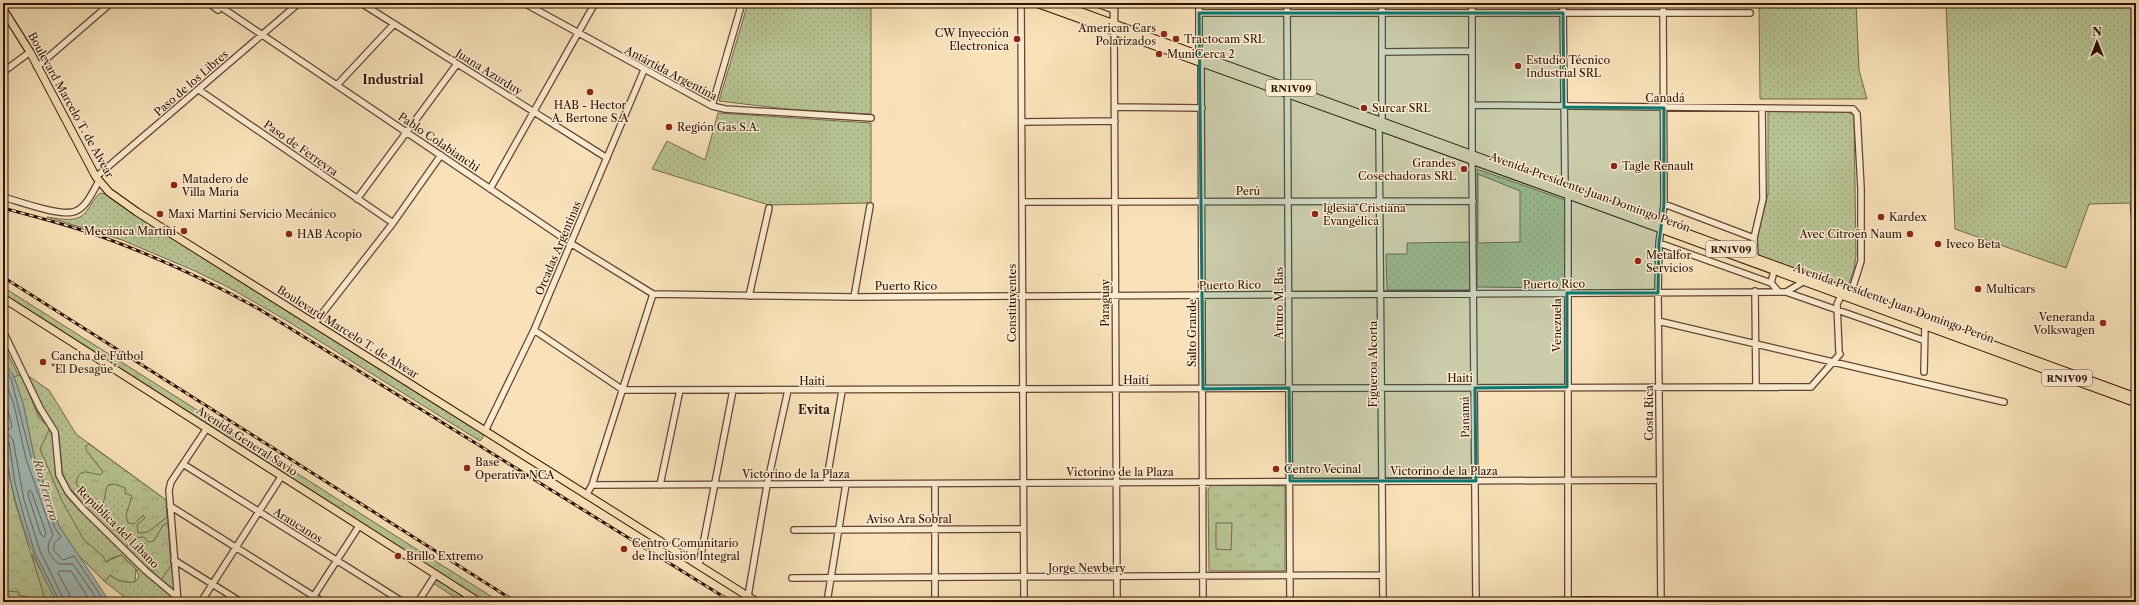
<svg xmlns="http://www.w3.org/2000/svg" width="2139" height="605" font-family="'Libre Caslon Text',serif">
<style>
.grass{fill:url(#grass-dots);stroke:#746a4c;fill-rule:evenodd}
.forest{fill:url(#forest-crowns);stroke:#746a4c}
.park{fill:url(#park-tufts);stroke:#746a4c}
.garden{fill:#b8c494;stroke:#746a4c}
.water{fill:#a1bcb9;stroke:#737770}
.lines{fill:none;stroke-linecap:round;stroke-linejoin:round}
.shore{stroke:#68665e;stroke-width:1}
.minor-casing{stroke:#624430;stroke-width:8}
.major-casing{stroke:#2f1003;stroke-width:9}
.minor{stroke:#fbecd2;stroke-width:5.5}
.major{stroke:#f9e2b9;stroke-width:7}
.rail-casing{stroke:#2f1003;stroke-width:3}
.rail{stroke:#fbecd2;stroke-width:1.5;stroke-dasharray:4.5;stroke-linecap:butt}
.marked{fill:#0f766e;fill-opacity:0.2;stroke:#0f766e;stroke-width:3;stroke-linejoin:round}
.poi-dot{fill:#8f2418;stroke:#fbecd2;stroke-width:1.5}
.labels{text-anchor:middle;dominant-baseline:central;stroke-width:3;stroke-linejoin:round;paint-order:stroke}
.shield{fill:#fbecd2;stroke:#6c5241;stroke-width:1}
.shield-label{font-size:10px;font-weight:bold;fill:#2f1003}
.poi-label{font-size:11px;fill:#2f1003;stroke:#fbecd2;text-anchor:start}
.street-label{font-size:11px;fill:#2f1003;stroke:#fbecd2}
.neighbourhood-label{font-size:12px;font-weight:bold;fill:#2f1003;stroke:#fbecd2}
.water-label{font-size:12px;font-style:italic;fill:#574c43;stroke:#fbecd2}
</style>
<defs>
<pattern id="grass-dots" width="8" height="8" patternUnits="userSpaceOnUse"><rect width="8" height="8" fill="#b8c494"/><path d="M2 2h.1M6 6h.1" fill="none" stroke="#9ea77e" stroke-width="1.8" stroke-linecap="round"/></pattern>
<pattern id="forest-crowns" width="20" height="18" patternUnits="userSpaceOnUse"><rect width="20" height="18" fill="#b8c494"/><path d="M2 6a3 3 0 1 1 6 0M12 15a3 3 0 1 1 6 0" fill="none" stroke="#9ea77e"/></pattern>
<pattern id="park-tufts" width="24" height="20" patternUnits="userSpaceOnUse"><rect width="24" height="20" fill="#b8c494"/><path d="M3 7l-1-3M5 7V3M7 7l1-3M15 17l-1-3M17 17v-4M19 17l1-3" fill="none" stroke="#9ea77e"/></pattern>
</defs>
<rect width="100%" height="100%" fill="#f9e2b9"/>
<filter id="stains"><feTurbulence type="fractalNoise" baseFrequency=".005" numOctaves="4"/><feColorMatrix values="0 0 0 0 .2 0 0 0 0 .09 0 0 0 0 .02 0 0 0 .5 -.17"/></filter>
<radialGradient id="worn" r=".72"><stop offset=".6" stop-color="#630" stop-opacity="0"/><stop offset="1" stop-color="#630" stop-opacity=".3"/></radialGradient>
<path class="grass" d="M748 3H871V114L786 109 719 101Z
M1759 3H1856L1859 70 1867 99H1760Z
M1946 3H2136V276L2130 203 2089 204 2066 268 1955 229Z
M1768 111H1848L1854 116 1856 255 1854 270 1847 288 1758 257 1757 239 1768 194Z
M718 113 871 123V203L769 205 652 169 667 141 705 160Z
M1477 169 1565 200V288L1477 287ZM1478 174 1520 191V242L1478 243Z
M100 193 105 194 485 434 480 441 284 319 228 287 195 271 122 240 47 217C62 219 79 224 88 209 92 204 95 197 100 193Z
M1471 242 1470 290H1387L1386 254H1407V243Z
M3 344 32 403 54 437 56 476 64 492 81 512 171 596 176 602H158L154 597 139 598 136 602H131L105 582 110 575C119 582 126 583 136 581L139 576 136 569 121 555 109 559 106 563 79 556 55 513 31 445 14 377 3 361Z
M24 373 49 390 76 434 166 500 174 590 140 561 89 511 69 487 62 472 59 436Z
M3 543 32 602H3Z
M32 554 57 602H46L32 562Z
M436 579 462 595V602L433 583Z"/>
<path class="forest" d="M19 375 22 376 39 418 50 428 40 449 62 501 84 540 103 556 106 562 121 555 136 569 135 582C125 583 118 581 110 575L105 582 79 556 59 526 34 456 23 403 14 377Z
M3 431 8 469 15 502 46 602H27L28 597 19 595V592L7 591 5 588V584H3V572L5 569 3 568Z
M89 444 166 500 167 517 148 532 138 533 137 525 145 518 143 515 134 524 128 523 126 515 132 496 125 493V488L115 484 108 485C104 492 106 503 99 509L93 508 90 504V499L84 493 86 490 81 489 76 484C79 466 88 473 100 475L103 472 86 450V446Z
M168 523 171 565 161 580 127 548V545C132 539 135 537 144 537L148 542 154 541 163 525Z"/>
<path class="park" d="M3 287 500 602H485L3 293Z
M1213 484 1285 486V571H1209L1208 489Z"/>
<path class="garden" d="M1216 523H1232L1231 550 1216 549Z"/>
<path class="water" d="M3 361 14 377 23 403 34 456 59 526 110 602H57C27 549 9 492 3 431 1 408 3 384 3 361Z"/>
<g class="lines">
<path class="shore" d="M3 367 11 378 31 457 55 528 61 537 54 543V551L63 560 74 556 105 602
M3 375 14 405 26 459 53 535C45 547 47 554 59 564H73L99 602
M3 390 12 427 10 429 3 428
M3 434 9 435 13 440 24 500 40 551 65 602
M3 439 9 442 15 483 26 524 35 553 60 602
M30 490 32 493 46 533 44 537 41 535 29 498 28 492Z
M71 602 69 594 58 573 59 571H71L91 602"/>
<defs>
<path id="minor" d="M209 3 218 10
M215 3 572 244 653 294 854 297 1786 292 1803 282
M361 3 607 158
M524 3 712 106 725 109 871 118
M1021 3 1024 602
M1095 3 1114 10
M1199 3V55
M1287 3 1290 602
M1382 3V120
M1472 3V153
M1563 3 1565 187 1568 195V600
M1199 13H1750
M1114 28 1117 602
M1382 52 1472 51
M1201 64 1203 602
M37 67 111 3
M3 72 30 52
M337 85 394 24
M199 90 393 223
M1472 105 1853 109 1857 114 1861 188V261L1851 293
M712 106 742 3
M1115 107 1202 108
M1022 122 1115 121
M1379 127 1383 602
M1472 160 1476 602
M96 177 299 3
M490 189 595 3
M3 197C18 201 63 218 76 211 87 206 93 191 99 181
M357 199 457 64
M1022 202 1473 201
M1664 204 1754 238
M1659 243 1771 283 1778 291
M1755 258 1754 238 1763 199 1762 108
M1771 283 1774 271
M1755 291 1756 387
M1786 292 1923 340
M749 296 769 208
M854 297 870 206
M1658 321 2004 402
M314 324 393 223 441 155
M534 330 623 390 1811 387 1840 354
M3 331 40 408 55 432 59 475 68 492 83 509 146 571 177 597
M1839 352 1837 304 1841 296
M1924 372 1925 326
M485 431 534 330 644 70
M183 464 403 602
M826 484 842 391
M935 484V602
M592 485 653 294
M660 485 680 390
M587 494 592 485 1659 480
M170 506 323 602
M794 530 1023 529
M174 560 241 602
M699 565 733 390
M792 578 1383 575
M748 596 767 485 788 390
M1383 601 1492 602
M178 602 169 490 171 482 207 428
M201 602 281 477
M310 602 359 526
M418 602 436 574
M827 602 846 484
M1509 602 1584 600 1724 601
M1661 602 1658 293 1659 243 1664 204 1663 3"/>
<path id="major" d="M1036 3 1568 195 2136 403
M1057 3 2136 397
M1114 3V24
M3 9 30 52 96 177 109 192 137 212 757 602
M3 298 479 602"/>
</defs>
<use href="#minor" class="minor-casing"/>
<use href="#major" class="major-casing"/>
<use href="#minor" class="minor"/>
<use href="#major" class="major"/>
<defs>
<path id="rail" d="M3 208C40 218 77 227 113 241 164 260 212 283 259 309L732 602
M3 277 516 602"/>
</defs>
<use href="#rail" class="rail-casing"/>
<use href="#rail" class="rail"/>
</g>
<path class="marked" d="M1199 13H1563L1564 107 1664 108V204L1659 243 1658 293H1567V387L1475 388 1476 481H1290L1289 388 1203 389Z"/>
<g class="poi-dot">
<circle cx="1164" cy="34" r="4"/>
<circle cx="1017" cy="39" r="4"/>
<circle cx="1176" cy="39" r="4"/>
<circle cx="1159" cy="54" r="4"/>
<circle cx="1518" cy="66" r="4"/>
<circle cx="590" cy="92" r="4"/>
<circle cx="1364" cy="108" r="4"/>
<circle cx="669" cy="127" r="4"/>
<circle cx="1614" cy="166" r="4"/>
<circle cx="1464" cy="169" r="4"/>
<circle cx="174" cy="185" r="4"/>
<circle cx="160" cy="214" r="4"/>
<circle cx="1315" cy="214" r="4"/>
<circle cx="1881" cy="217" r="4"/>
<circle cx="184" cy="231" r="4"/>
<circle cx="289" cy="234" r="4"/>
<circle cx="1910" cy="234" r="4"/>
<circle cx="1938" cy="244" r="4"/>
<circle cx="1638" cy="261" r="4"/>
<circle cx="1978" cy="289" r="4"/>
<circle cx="2103" cy="323" r="4"/>
<circle cx="43" cy="362" r="4"/>
<circle cx="467" cy="468" r="4"/>
<circle cx="1276" cy="469" r="4"/>
<circle cx="624" cy="549" r="4"/>
<circle cx="398" cy="556" r="4"/>
</g>
<g class="labels">
<g class="shield">
<rect x="1266" y="80" width="50" height="16" rx="3"/>
<rect x="1706" y="241" width="50" height="16" rx="3"/>
<rect x="2042" y="370" width="50" height="16" rx="3"/>
</g>
<g class="shield-label">
<text x="1291" y="88">RN1V09</text>
<text x="1731" y="249">RN1V09</text>
<text x="2067" y="378">RN1V09</text>
</g>
<g class="poi-label">
<text x="1156" y="28" text-anchor="end">American Cars<tspan x="1156" dy="13">Polarizados</tspan></text>
<text x="1009" y="33" text-anchor="end">CW Inyección<tspan x="1009" dy="13">Electronica</tspan></text>
<text x="1184" y="39">Tractocam SRL</text>
<text x="1167" y="54">MuniCerca 2</text>
<text x="1526" y="60">Estudio Técnico<tspan x="1526" dy="13">Industrial SRL</tspan></text>
<text x="590" y="105" text-anchor="middle">HAB - Hector<tspan x="590" dy="13">A. Bertone S.A</tspan></text>
<text x="1372" y="108">Surcar SRL</text>
<text x="677" y="127">Región Gas S.A.</text>
<text x="1456" y="163" text-anchor="end">Grandes<tspan x="1456" dy="13">Cosechadoras SRL</tspan></text>
<text x="1622" y="166">Tagle Renault</text>
<text x="182" y="179">Matadero de<tspan x="182" dy="13">Villa María</tspan></text>
<text x="1323" y="208">Iglesia Cristiana<tspan x="1323" dy="13">Evangélica</tspan></text>
<text x="168" y="214">Maxi Martini Servicio Mecánico</text>
<text x="1889" y="217">Kardex</text>
<text x="176" y="231" text-anchor="end">Mecánica Martini</text>
<text x="297" y="234">HAB Acopio</text>
<text x="1902" y="234" text-anchor="end">Avec Citroën Naum</text>
<text x="1946" y="244">Iveco Beta</text>
<text x="1646" y="255">Metalfor<tspan x="1646" dy="13">Servicios</tspan></text>
<text x="1986" y="289">Multicars</text>
<text x="2095" y="317" text-anchor="end">Veneranda<tspan x="2095" dy="13">Volkswagen</tspan></text>
<text x="51" y="356">Cancha de Fútbol<tspan x="51" dy="13">"El Desagüe"</tspan></text>
<text x="475" y="462">Base<tspan x="475" dy="13">Operativa NCA</tspan></text>
<text x="1284" y="469">Centro Vecinal</text>
<text x="632" y="543">Centro Comunitario<tspan x="632" dy="13">de Inclusión Integral</tspan></text>
<text x="406" y="556">Brillo Extremo</text>
</g>
<g class="street-label">
<text transform="translate(489 72) rotate(32)">Juana Azurduy</text>
<text transform="translate(671 73) rotate(28)">Antártida Argentina</text>
<text transform="translate(191 83) rotate(-41)">Paso de los Libres</text>
<text x="1665" y="98">Canadá</text>
<text transform="translate(71 105) rotate(61)">Boulevard Marcelo T. de Alvear</text>
<text transform="translate(439 142) rotate(34)">Pablo Colabianchi</text>
<text transform="translate(301 148) rotate(35)">Paso de Ferreyra</text>
<text x="1248" y="191">Perú</text>
<text transform="translate(1590 192) rotate(20)">Avenida Presidente Juan Domingo Perón</text>
<text transform="translate(558 248) rotate(-67)">Orcadas Argentinas</text>
<text transform="translate(1554 284) rotate(-1)">Puerto Rico</text>
<text transform="translate(1230 285) rotate(-1)">Puerto Rico</text>
<text x="906" y="286">Puerto Rico</text>
<text transform="translate(1012 303) rotate(-90)">Constituyentes</text>
<text transform="translate(1105 303) rotate(-90)">Paraguay</text>
<text transform="translate(1279 303) rotate(-90)">Arturo M. Bas</text>
<text transform="translate(1894 303) rotate(20)">Avenida Presidente Juan Domingo Perón</text>
<text transform="translate(1557 325) rotate(-90)">Venezuela</text>
<text transform="translate(348 332) rotate(32)">Boulevard Marcelo T. de Alvear</text>
<text transform="translate(1192 333) rotate(-90)">Salto Grande</text>
<text transform="translate(1373 364) rotate(-90)">Figueroa Alcorta</text>
<text x="1460" y="378">Haití</text>
<text x="1136" y="380">Haití</text>
<text x="812" y="381">Haití</text>
<text transform="translate(1649 413) rotate(-90)">Costa Rica</text>
<text transform="translate(1465 417) rotate(-91)">Panamá</text>
<text transform="translate(247 441) rotate(33)">Avenida General Savio</text>
<text x="1444" y="471">Victorino de la Plaza</text>
<text x="1120" y="472">Victorino de la Plaza</text>
<text x="796" y="474">Victorino de la Plaza</text>
<text x="909" y="519">Aviso Ara Sobral</text>
<text transform="translate(298 525) rotate(32)">Araucanos</text>
<text transform="translate(118 527) rotate(45)">República del Líbano</text>
<text x="1087" y="568">Jorge Newbery</text>
</g>
<g class="neighbourhood-label">
<text x="393" y="79">Industrial</text>
<text x="814" y="409">Evita</text>
</g>
<g class="water-label">
<text transform="translate(46 490) rotate(74)">Río Tercero</text>
</g>
</g>
<rect width="2139" height="605" fill="none" stroke="#f9e2b9" stroke-width="16"/>
<rect x="4" y="4" width="2131" height="597" fill="none" stroke="#2f1003" stroke-width="2"/>
<rect x="8" y="8" width="2123" height="589" fill="none" stroke="#2f1003"/>
<g transform="translate(2097 42)" stroke="#fbecd2" stroke-width="3" paint-order="stroke">
<path d="M0-3L7 15L0 10L-7 15Z" fill="#2f1003"/>
<text y="-6" font-size="11" font-weight="bold" text-anchor="middle" fill="#2f1003">N</text>
</g>
<rect width="100%" height="100%" filter="url(#stains)"/>
<rect width="100%" height="100%" fill="url(#worn)"/>
</svg>
